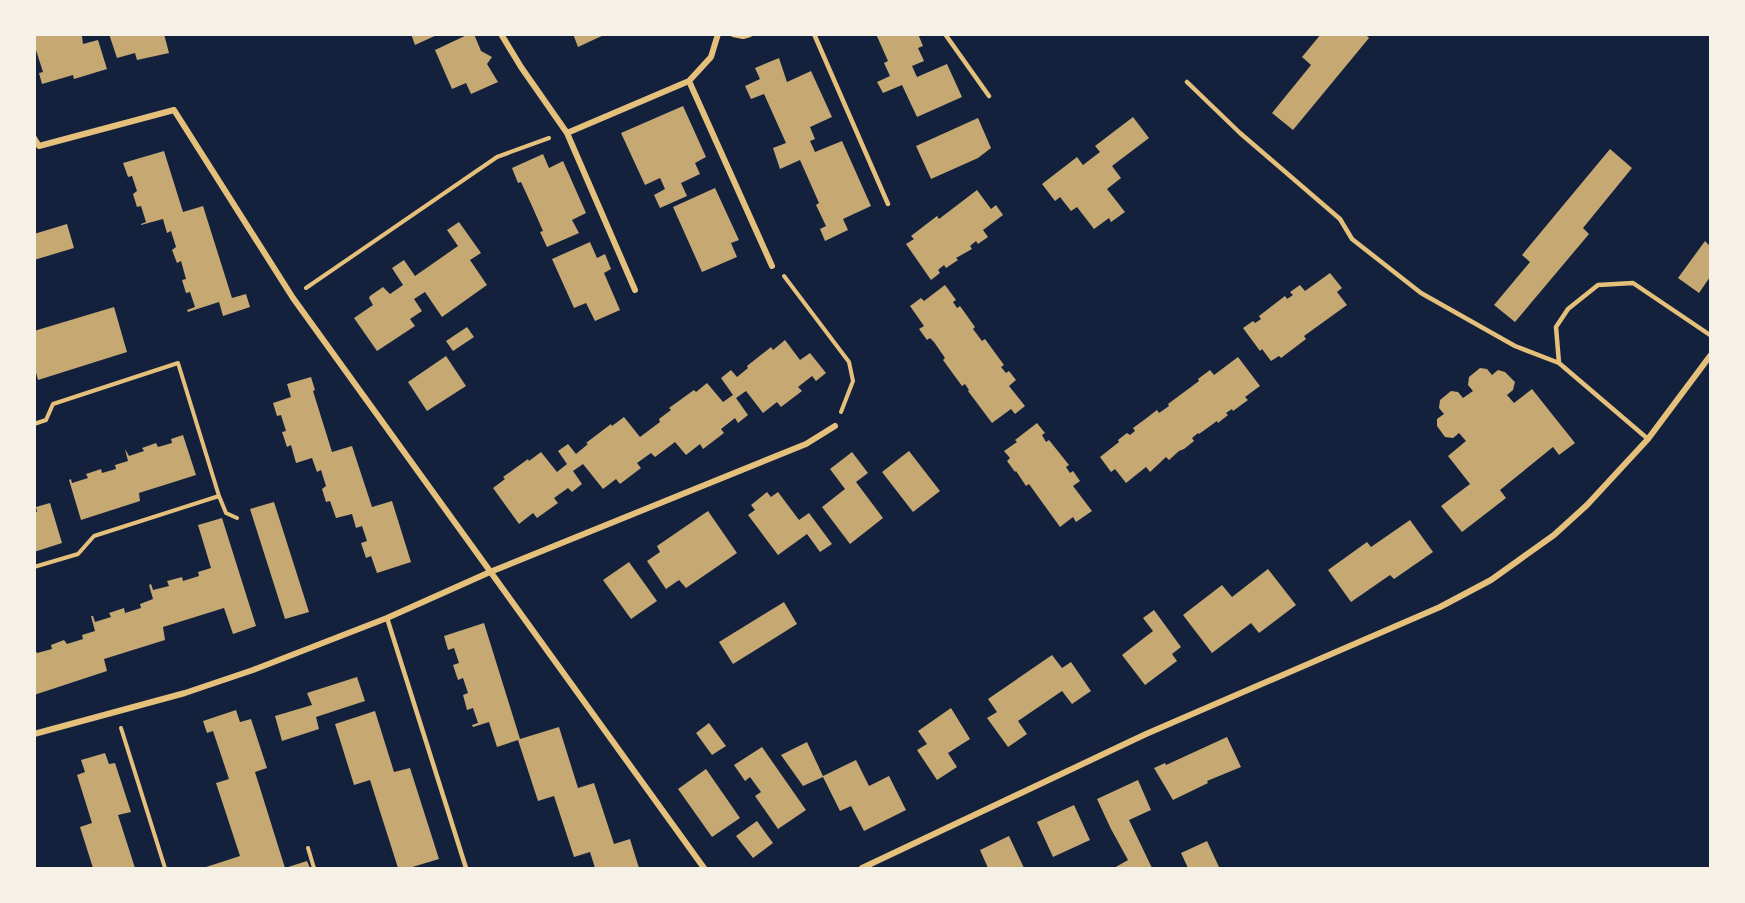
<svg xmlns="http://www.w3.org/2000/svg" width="1745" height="903" font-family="Rubik,sans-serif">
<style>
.building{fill:#c6a872}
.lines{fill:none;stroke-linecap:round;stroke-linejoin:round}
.path{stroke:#e5c07b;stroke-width:4}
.service{stroke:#e5c07b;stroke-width:4.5}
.minor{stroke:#e5c07b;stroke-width:6}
</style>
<rect width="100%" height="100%" fill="#14213d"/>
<path class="building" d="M34 34H86L82 36 83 44 98 40 107 69 74 79 73 75 42 84 39 73 43 72 34 44Z
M109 34H164L169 53 137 60 135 53 117 58Z
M411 34H439L415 45Z
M469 34H474L481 51 492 57 487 64 498 82 471 94 466 83 452 89 435 50Z
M573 34H606L578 47Z
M876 34H918L923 46 918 48 924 61 912 66 917 77 947 64 962 97 917 117 902 85 883 93 877 82 890 76 884 63 888 61Z
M1321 34H1365L1369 38 1293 130 1272 113 1311 65 1302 57Z
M779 58 787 82 811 71 832 117 810 127 815 139 810 141 815 152 842 141 871 206 843 219 848 230 825 241 820 229 826 226 816 205 819 203 800 160 780 169 773 148 786 143 764 94 751 99 745 86 760 79 755 68Z
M683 106 706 157 695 163 700 174 681 183 687 196 660 208 654 195 665 189 660 178 645 185 621 133Z
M1133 117 1149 138 1112 166 1121 178 1107 189 1125 212 1111 222 1109 218 1094 229 1077 207 1071 211 1060 197 1055 201 1042 184 1077 157 1083 165 1100 152 1095 146Z
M978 118 991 148 978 158 931 179 916 146Z
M1610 149 1632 168 1583 228 1589 234 1515 322 1494 305 1530 262 1522 255Z
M164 151 183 212 203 206 232 298 246 294 250 307 223 316 219 302 188 312 187 310 195 307 190 292 186 293 182 280 186 279 181 261 177 263 172 250 176 247 171 231 167 233 163 219 141 225V224L146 222 141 206 137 207 133 194 137 191 132 176 128 177 123 163Z
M543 154 549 168 563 161 586 213 572 220 579 233 547 247 540 232 543 231 532 206 521 182 518 183 512 168Z
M715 188 739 240 731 243 737 257 702 272 673 207Z
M977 190 991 209 996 205 1003 215 983 230 988 237 978 244 976 241 970 246 972 249 956 258 958 260 946 268 944 265 938 270 940 273 931 280 906 244 914 239 911 236 937 216 939 219Z
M459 222 481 253 470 260 487 285 442 317 425 292 414 299 422 311 410 319 415 326 377 351 354 318 373 305 369 298 370 296 383 287 390 294 403 285 392 268 404 260 415 276 458 246 447 230Z
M67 224 74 248 34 260V234Z
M1705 241 1710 246V277L1699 293 1678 278Z
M590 242 597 258 605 254 611 269 604 273 620 310 595 321 586 303 574 308 552 259Z
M1330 273 1342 288 1337 292 1347 305 1304 336 1306 339 1281 358 1279 356 1271 361 1262 349 1260 351 1243 328 1253 321 1255 323 1261 319 1259 316 1285 296 1287 299 1293 295 1290 292 1300 285 1305 291Z
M945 285 956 300 953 302 957 308 960 306 975 327 973 329 982 341 985 339 1004 365 1001 367 1006 373 1009 371 1016 380 1009 386 1025 406 1015 414 1011 409 992 423 968 391 969 390 965 384 962 386 951 371 943 360 945 358 934 342 930 338 927 340 919 329 924 326 910 306 921 298 924 301Z
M114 307 127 352 38 380 34 365V331Z
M467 327 474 337 453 351 446 341Z
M785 340 800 360 810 353 826 373 816 381 812 376 798 387 802 391 781 407 777 402 763 413 746 391 736 398 748 415 738 423 735 418 721 429 724 433 703 449 700 444 686 455 675 442 655 457 651 453 637 463 641 468 620 484 616 479 603 489 583 464 573 471 582 484 572 492 568 488 554 498 558 503 537 518 533 513 519 524 493 488 505 479 503 477 528 459 529 461 541 452 557 472 567 464 558 451 568 444 576 454 588 444 586 443 611 424 612 426 624 417 640 437 660 422 659 419 671 410 669 408 694 390 696 392 707 383 723 402 733 395 721 378 731 370 737 377 748 368 747 366 771 347 773 350Z
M446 356 466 386 427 411 408 382Z
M1238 357 1260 386 1245 397 1248 400 1233 411 1232 409 1226 413 1228 415 1218 423 1217 421 1199 434 1198 433 1192 438 1194 441 1184 449 1179 451 1169 460 1166 457 1150 472 1146 467 1126 483 1115 469 1111 472 1100 457 1119 442 1118 440 1127 433 1130 435 1135 431 1133 428 1144 420 1157 410 1159 413 1169 406 1168 404 1199 381 1198 379 1210 370 1214 375Z
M1480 368 1487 369 1492 375 1498 370 1505 372 1515 382 1513 390 1507 395 1514 403 1532 389 1575 443 1559 455 1553 447 1500 490 1506 498 1462 532 1441 506 1470 484 1448 456 1466 441 1459 433 1453 438 1445 437 1437 426V419L1444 414 1439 408 1440 400 1451 391 1458 392 1463 398 1473 391 1468 385 1469 377Z
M311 377 315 390 313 391 332 452 352 446 372 507 392 501 411 562 377 573 371 556 366 558 361 543 367 541 362 526 356 528 352 514 336 518 330 501 326 502 322 489 326 486 321 470 317 472 312 458 296 463 291 445 287 447 282 432 286 431 281 415 277 416 273 403 291 397 287 384Z
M1037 423 1045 433 1042 435 1046 442 1049 440 1069 465 1066 467 1070 473 1073 471 1080 481 1073 486 1092 511 1076 522 1073 517 1060 527 1029 484 1026 486 1016 471 1015 472 1007 461 1010 458 1004 451 1017 442 1015 440Z
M183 435 196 475 139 493 140 501 81 520 69 480 71 479 72 483 88 478 86 474 101 469 102 473 116 469 115 465 128 461 125 449 129 456 144 451 142 448 156 443 158 447 172 443 171 439Z
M909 451 940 491 913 512 882 472Z
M852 452 868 473 856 482 883 518 850 544 822 507 845 489 830 469Z
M767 492 771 497 778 492 799 520 809 513 832 544 820 552 807 534 778 555 748 515 755 510 751 505Z
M274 502 309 612 285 619 250 509Z
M50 503 62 543 34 552V512H37L36 507Z
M708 511 737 553 686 588 679 580 666 589 647 561 660 552 657 546Z
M222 518 256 626 233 634 224 608 163 627 165 640 104 659 107 671 34 695V648L37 653 52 649 51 645 64 640 67 644 83 639 82 635 95 631 91 616H93L95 622 111 617 109 613 124 608 125 613 141 608 140 604 153 599 149 585 151 584 153 590 169 586 167 581 182 577 183 581 199 576 198 572 211 568 198 525Z
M1410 520 1433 552 1394 579 1390 575 1351 602 1328 570 1367 542 1371 547Z
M629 562 657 601 631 619 603 580Z
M1268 569 1296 605 1259 633 1251 623 1212 653 1183 615 1222 585 1232 597Z
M784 602 797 624 733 664 719 642Z
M1154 610 1181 647 1172 654 1177 661 1145 685 1122 655 1153 631 1143 618Z
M484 623 520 739 559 727 578 788 594 783 614 844 630 839 639 868H595L590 852 574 857 554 796 538 801 518 740 497 747 489 722 473 727 472 725 478 723 473 708 467 710 463 695 468 693 463 678 458 680 453 665 459 663 454 648 448 650 444 636Z
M1052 655 1062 668 1071 662 1091 691 1072 704 1062 691 1018 721 1027 734 1008 747 987 718 997 712 988 699Z
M357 677 365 701 316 717 319 729 282 741 275 716 312 705 307 693Z
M951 708 970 739 948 753 957 767 937 780 917 750 927 744 918 731Z
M236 710 240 722 251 719 267 768 255 772 285 868 307 861 310 868H203L240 856 216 783 229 779 213 731 207 733 203 721Z
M375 711 394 772 410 768 439 859 409 868H398L370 780 354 785 335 724Z
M709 723 726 746 712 755 696 733Z
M1227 737 1241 767 1207 781 1208 783 1173 800 1154 768 1165 763 1166 765Z
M807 742 823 776 856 760 869 786 889 776 906 810 864 831 851 806 840 811 823 777 803 786 781 755Z
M762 747 806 810 778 829 755 796 761 792 750 777 745 781 734 765Z
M105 753 109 764 115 763 131 812 118 815 135 868H93L80 827 92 823 77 775 85 772 81 760Z
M706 769 740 818 712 837 678 789Z
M1138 780 1151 810 1129 820 1152 868H1114L1128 860 1111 829 1097 799Z
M1074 805 1090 840 1053 857 1037 822Z
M757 821 773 843 753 858 736 836Z
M1009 836 1024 868H988L980 850Z
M1207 841 1219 867 1215 868H1188L1181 853Z"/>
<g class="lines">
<path class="path" d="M784 276 849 362 853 381 841 412
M306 288 497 157 549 138
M34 424 46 420 53 404 178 363 219 496 226 513 237 518
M34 567 78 554 94 536 219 496
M121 728 165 868
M308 848 314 868"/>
<path class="service" d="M814 34 888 204
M945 34 989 96
M1187 82 1240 133 1340 219 1352 239 1421 293 1515 346 1559 363
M1648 439 1559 363 1556 327 1568 309 1598 285 1633 283 1710 335
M387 618 466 868"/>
<path class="minor" d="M501 34 521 67 567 133 635 290
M733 34 743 36 750 34
M689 81 772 266
M567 133 689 81 711 57 718 34
M34 138 39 146 174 110 293 298 704 868
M34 734 185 693 253 670 387 618 490 572 806 444 835 426
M862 868 1146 734 1440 607 1491 580 1554 535 1587 505 1648 439 1710 356"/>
</g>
<rect width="1745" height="903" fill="none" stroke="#f6f1e7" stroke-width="72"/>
</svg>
